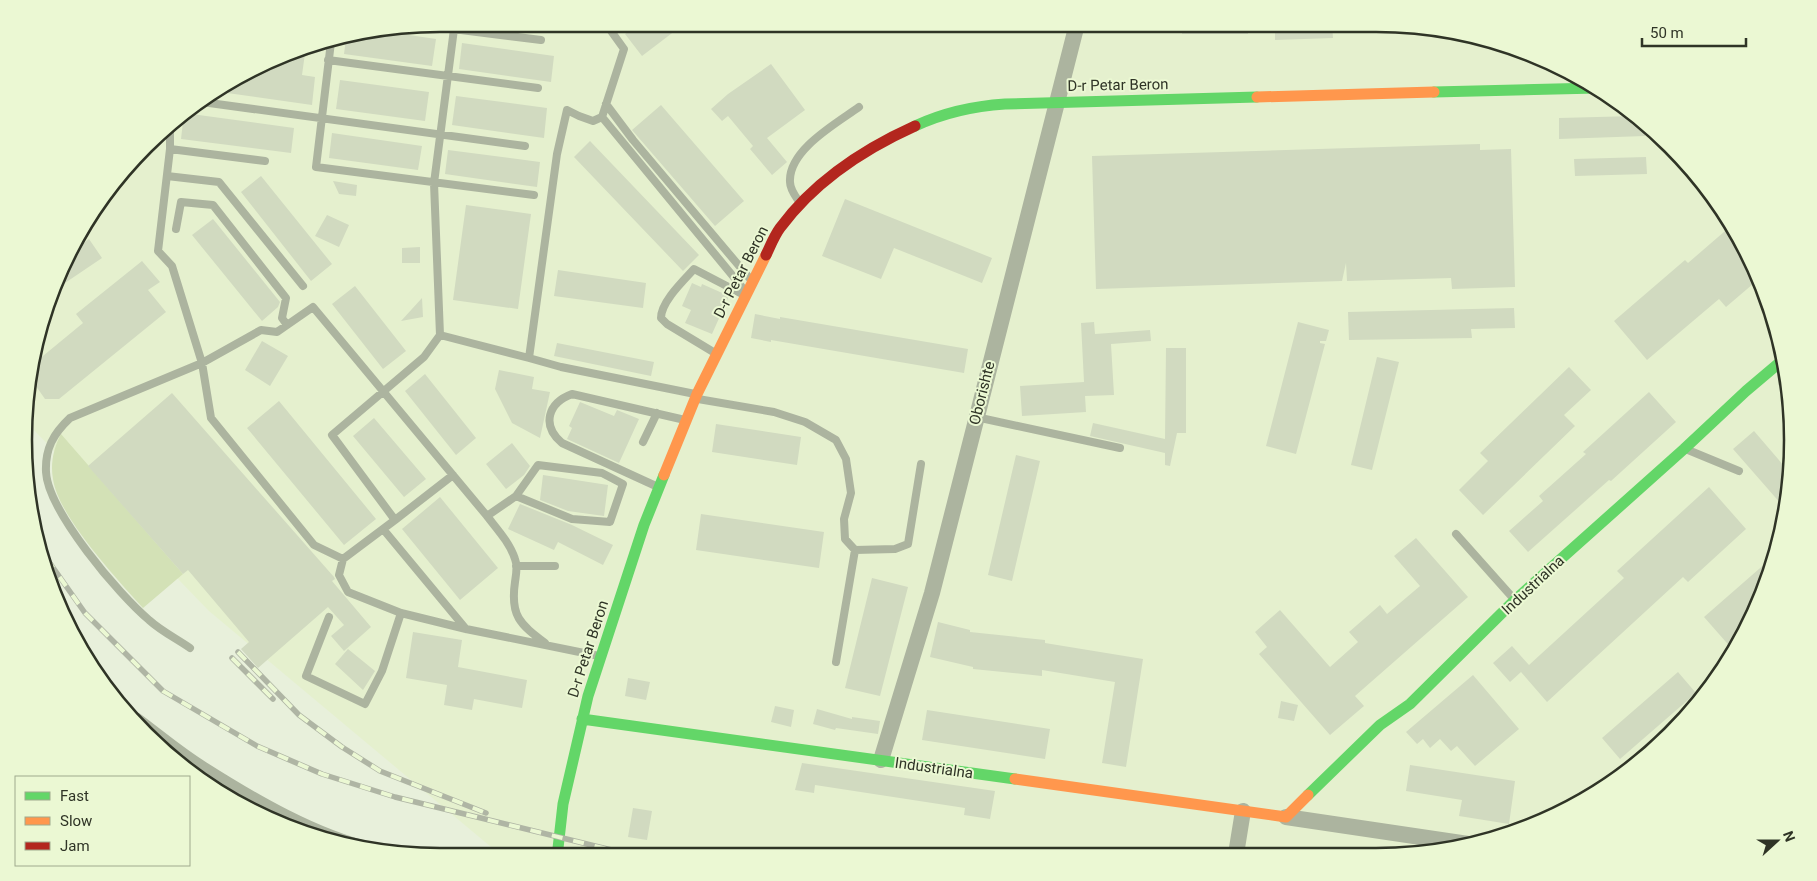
<svg xmlns="http://www.w3.org/2000/svg" width="1817" height="881" font-family="Roboto,sans-serif">
<style>
.built{fill:#e5f0ce}
.green{fill:#d3e1b6}
.building{fill:#d1dac0}
.lines{fill:none;stroke-linecap:round;stroke-linejoin:round}
.lane{stroke:#acb49f;stroke-width:8}
.street{stroke:#acb49f;stroke-width:16}
.fast{stroke:#63d668;stroke-width:11}
.slow{stroke:#ff974d;stroke-width:11}
.jam{stroke:#b3261e;stroke-width:11}
.rail-casing{stroke:#afb5a4;stroke-width:5.5}
.rail{stroke:#ebf8d3;stroke-width:4;stroke-dasharray:11;stroke-linecap:butt}
.labels{text-anchor:middle;dominant-baseline:central;stroke-width:4;stroke-linejoin:round;paint-order:stroke}
.street-label{font-size:15px;fill:#2f3426;stroke:#ebf8d3}
.rim{fill:none;stroke:#2f3426;stroke-width:2.5}
</style>
<rect width="100%" height="100%" fill="#e8f0db"/>
<path class="built" d="M441 24H1377L1458 32 1536 56 1608 94 1671 146 1723 209 1762 281 1785 359 1793 441 1785 522 1761 600 1707 694 1630 771 1536 825 1431 854 503 857 209 611 30 426 32 359 56 281 94 209 187 110 306 46Z"/>
<path class="green" d="M61 434 183 574 143 608C117 579 58 516 53 479 50 463 54 447 61 434Z"/>
<path class="building" d="M623 24H684L642 56 625 34 629 31Z
M1182 24H1248V34H1182Z
M1275 24H1332L1333 38 1275 40Z
M389 32 436 39 432 66 344 54 346 39Z
M462 43 554 56 551 82 459 69Z
M306 46 302 75 315 77 312 105 220 92Z
M771 64 805 110 767 138 787 162 772 175 750 149 753 146 728 116 722 121 711 109 728 94Z
M340 80 429 92 425 121 336 109Z
M456 96 547 108 544 138 452 125Z
M661 105 744 201 715 226 632 130Z
M184 113 294 128 291 153 181 139Z
M1635 116 1645 124V136L1559 139V118Z
M332 133 422 146 418 170 329 158Z
M590 141 699 255 683 271 574 157Z
M1480 144V150L1511 149 1515 287 1452 289 1451 278 1347 281 1346 263 1342 281 1096 289 1092 156Z
M448 150 540 162 537 187 445 174Z
M1646 157 1647 174 1575 176 1574 159Z
M261 176 332 264 311 281 241 192Z
M333 181 357 185 356 196 339 194Z
M845 199 992 258 982 283 894 248 881 279 822 256Z
M466 205 531 214 518 309 453 300Z
M327 215 349 225 339 247 315 236Z
M213 219 280 302 278 307 262 321 192 235Z
M1732 225 1760 278 1726 307 1719 299 1647 360 1614 321 1685 260 1688 263Z
M89 239 102 258 62 285 57 278 72 251Z
M420 247V263H402V248Z
M142 261 160 282 148 290 166 312 59 399H45L31 379 32 365 83 323 76 314Z
M558 270 646 283 643 308 554 296Z
M692 283 701 287 702 284 729 296 712 334 685 323 691 310 682 306Z
M355 286 406 351 383 369 332 304Z
M422 298 423 317 401 321Z
M1514 308 1515 328 1471 329 1472 338 1349 340 1348 312Z
M755 314 780 319V317L968 349 964 373 771 340V342L751 338Z
M1094 322 1095 334 1150 330 1151 341 1111 344 1114 395 1085 396 1086 412 1022 416 1020 386 1084 382 1081 323Z
M1298 322 1329 330 1326 341H1320V343L1325 344 1296 454 1266 446Z
M262 341 288 356 270 386 245 370Z
M557 343 654 362 651 376 554 356Z
M1166 348H1186V433H1177L1170 466 1165 465V453L1090 436 1093 423 1165 439Z
M1377 357 1399 362 1372 470 1351 465Z
M1569 367 1591 390 1564 415 1575 426 1483 515 1459 490 1488 461 1480 453Z
M499 370 534 377 532 389 550 392 540 438 512 423 495 389Z
M425 374 476 438 456 455 405 391Z
M1649 392 1676 422 1611 481 1609 480 1528 552 1509 531 1543 501 1539 496 1586 454 1583 452Z
M172 393 334 577 335 579 332 581 371 627 344 651 331 636 344 625 328 607 258 668 241 649 249 642 188 570 183 574 88 466Z
M279 401 376 519 344 545 247 428Z
M580 402 614 416 617 410 639 419 619 463 567 439 572 428 569 426Z
M374 418 426 479 404 497 353 436Z
M716 424 801 437 797 465 712 452Z
M1754 431 1790 473 1788 498 1781 504 1733 449Z
M512 443 530 466 524 475 506 489 486 464Z
M1016 455 1040 461 1012 581 988 575Z
M543 475 608 485 604 516 568 511 540 500Z
M1709 487 1746 529 1688 582 1683 577 1547 702 1521 672 1510 682 1493 663 1512 646 1529 665 1624 578 1617 571Z
M440 497 498 568 460 600 402 529Z
M520 504 572 525 613 545 603 565 558 542 554 550 508 529Z
M701 514 824 532 819 568 696 550Z
M1416 538 1468 597 1355 696 1364 706 1330 735 1259 654 1267 647 1255 632 1280 610 1330 667 1358 642 1349 632 1380 605 1387 614 1420 586 1394 556Z
M1775 555 1761 600 1733 650 1704 617Z
M872 578 908 587 880 696 845 688Z
M938 622 970 630V632L1045 640V643L1143 659 1126 767 1102 763 1115 682 1042 670V676L973 669V667L930 657Z
M413 632 462 640 458 667 527 680 522 708 474 699 472 710 444 705 447 685 406 678Z
M348 649 375 671 363 690 335 664Z
M1678 672 1696 693 1620 759 1602 738Z
M1473 675 1519 729 1475 766 1457 746 1451 751 1440 739 1430 748 1423 739 1417 744 1406 732Z
M628 678 650 682 646 700 625 696Z
M1281 701 1298 705 1294 721 1278 718Z
M775 706 794 710 791 727 771 722Z
M817 709 852 719V717L880 721 878 734 836 728 835 730 813 724Z
M927 710 1050 729 1045 759 922 740Z
M802 763 995 791 990 819 964 815 965 808 815 785 814 793 795 790Z
M1410 765 1515 781 1509 824 1459 816 1462 800 1406 791Z
M633 808 652 811 647 840 628 837Z"/>
<g class="lines">
<path class="lane" d="M429 26 541 40
M331 42 316 167 534 195
M328 60 538 88
M202 102 525 146
M606 104 633 140 751 280
M602 117 746 292
M170 128V149L158 251 172 266 202 363 261 330 277 332 313 307 487 516 516 496 538 465 602 473 623 484 610 522 572 519 516 496
M170 149 265 161
M167 176 219 182 303 286
M800 203C796 197 790 190 790 182 788 150 837 123 859 107
M176 229 181 202 213 205 286 298 282 318 287 325
M440 335 529 358 557 154 567 110 579 116 593 121 602 117 624 49 606 24
M715 353 667 324 661 318C661 302 683 281 694 269L744 295
M529 358 561 367 695 394
M698 399 774 412 805 422 836 440 846 459 851 493 844 519 845 539 855 550 895 549 908 544 921 464
M976 417 1120 448
M643 442 657 413
M1688 450 1739 471
M658 487 562 443C541 425 548 403 572 394L685 420
M487 516C497 529 510 543 515 559 518 566 516 575 515 582 510 616 520 624 545 643
M395 520 453 475
M383 529 466 629
M1456 534 1513 598
M343 559 339 575 348 592 401 613 466 629 599 656
M516 566H555
M329 617 306 676 365 704 382 671 401 613
M190 648C177 639 161 631 149 620 119 595 48 511 46 472 45 449 53 434 70 418L202 363 211 418 314 545 343 559 395 520 332 435 424 357 440 335 434 183 454 29
M836 662 855 550"/>
<path class="street" d="M135 720C157 736 179 755 202 769 254 802 314 837 373 851
M881 760 932 593 1077 24
M1286 817 1468 844
M1236 854 1243 811"/>
<path class="fast" d="M1434 92 1597 88
M915 126C943 113 974 106 1005 104L1257 97
M582 719 1015 779
M1308 795 1380 725 1410 704 1515 600 1684 449 1746 391 1785 358
M557 857 563 804 588 696 644 525 664 475"/>
<path class="slow" d="M1257 97 1434 92
M664 475 697 394 766 255
M1015 779 1286 817 1308 795"/>
<path class="jam" d="M766 255C770 247 774 236 780 228 814 182 864 149 915 126"/>
<defs>
<path id="rail" d="M47 559 85 613 163 691 257 746 322 774 395 797 640 857
M238 652 299 715 342 747 380 771 486 813
M232 658 273 699
M633 854 653 856"/>
</defs>
<use href="#rail" class="rail-casing"/>
<use href="#rail" class="rail"/>
</g>
<g class="labels">
<g class="street-label">
<text transform="translate(1118 85) rotate(-1)">D-r Petar Beron</text>
<text transform="translate(741 272) rotate(-63)">D-r Petar Beron</text>
<text transform="translate(982 393) rotate(-76)">Oborishte</text>
<text transform="translate(1533 585) rotate(-43)">Industrialna</text>
<text transform="translate(588 649) rotate(-72)">D-r Petar Beron</text>
<text transform="translate(934 768) rotate(8)">Industrialna</text>
</g>
</g>
<path d="M0 0H1817V881H0ZM440 32H1376A408 408 0 0 1 1784 440V440A408 408 0 0 1 1376 848H440A408 408 0 0 1 32 440V440A408 408 0 0 1 440 32Z" fill="#ebf8d3" fill-rule="evenodd"/>
<path class="rim" d="M440 32H1376A408 408 0 0 1 1784 440V440A408 408 0 0 1 1376 848H440A408 408 0 0 1 32 440V440A408 408 0 0 1 440 32Z"/>
<rect x="15" y="776" width="175" height="90" fill="#ebf8d3" stroke="#a0aa8e"/>
<rect x="25" y="792" width="25" height="8" fill="#63d668" stroke="#a0aa8e"/>
<text x="60" y="801" font-size="15" fill="#2f3426">Fast</text>
<rect x="25" y="817" width="25" height="8" fill="#ff974d" stroke="#a0aa8e"/>
<text x="60" y="826" font-size="15" fill="#2f3426">Slow</text>
<rect x="25" y="842" width="25" height="8" fill="#b3261e" stroke="#a0aa8e"/>
<text x="60" y="851" font-size="15" fill="#2f3426">Jam</text>
<g transform="translate(1777 841) rotate(69)" stroke="#ebf8d3" stroke-width="4" paint-order="stroke">
<path d="M0-4L9 19L0 12L-9 19Z" fill="#2f3426"/>
<text y="-8" font-size="14" font-weight="bold" text-anchor="middle" fill="#2f3426">N</text>
</g>
<path d="M1642 38v8h104v-8" fill="none" stroke="#2f3426" stroke-width="2.5"/>
<text x="1650" y="38" font-size="15" fill="#2f3426" stroke="#ebf8d3" stroke-width="4" paint-order="stroke">50 m</text>
</svg>
